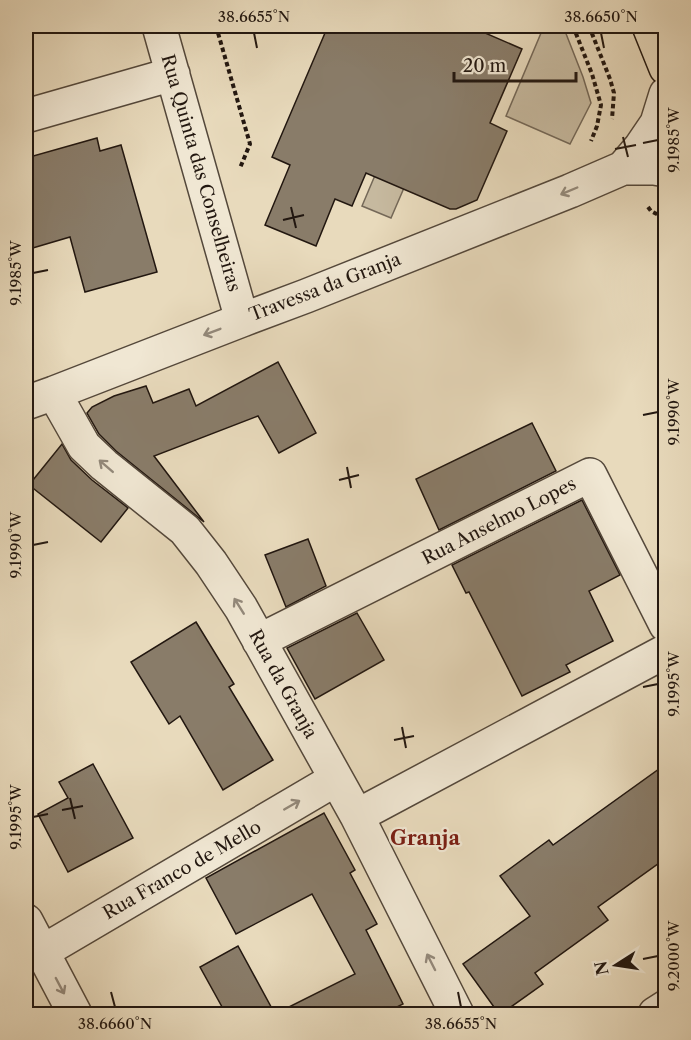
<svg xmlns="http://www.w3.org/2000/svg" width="691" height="1040" font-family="'Libre Caslon Text',serif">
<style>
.green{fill:#c6b99f;stroke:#746858;stroke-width:1.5}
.building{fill:#897c69;stroke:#221710;stroke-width:1.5}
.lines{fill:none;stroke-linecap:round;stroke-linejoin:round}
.minor-casing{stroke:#54483b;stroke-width:36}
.major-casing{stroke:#221710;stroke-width:36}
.path{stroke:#221710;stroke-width:4;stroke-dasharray:4.5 3;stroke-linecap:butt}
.minor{stroke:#f0e7d3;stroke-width:33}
.major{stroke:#e8dabc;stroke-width:33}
.oneway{stroke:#93897b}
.ticks{fill:none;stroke:#221710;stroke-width:2}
.labels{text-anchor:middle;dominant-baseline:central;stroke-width:4.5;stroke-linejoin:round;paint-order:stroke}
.street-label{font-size:18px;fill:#221710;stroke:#f0e7d3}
.neighbourhood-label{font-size:20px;font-weight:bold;fill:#7a1f14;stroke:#f0e7d3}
.neatline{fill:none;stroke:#221710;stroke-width:2}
.ticks-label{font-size:15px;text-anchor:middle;fill:#221710}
</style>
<rect width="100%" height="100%" fill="#e8dabc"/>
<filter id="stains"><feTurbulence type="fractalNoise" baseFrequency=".00333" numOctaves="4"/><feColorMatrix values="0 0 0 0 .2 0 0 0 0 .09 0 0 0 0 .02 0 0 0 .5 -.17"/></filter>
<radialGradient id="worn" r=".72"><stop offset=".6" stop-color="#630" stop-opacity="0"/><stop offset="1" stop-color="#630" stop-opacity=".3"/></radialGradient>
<path class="green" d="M544 26H563L583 77 591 103 570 144 506 116Z
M387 147 413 167 391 218 362 206Z"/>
<path class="building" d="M328 26H469L522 49 490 123 507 131 477 200 456 209H450L366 173 352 206 335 199 316 246 265 225 290 165 272 157Z
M97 138 100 151 121 145 157 272 85 292 70 237 26 250V158Z
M278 362 316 433 279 453 258 416 154 456 204 522 116 451 99 434 87 413 92 407 114 396 146 386 153 403 189 389 196 406Z
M532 423 556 471 439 530 416 479Z
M62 444 71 460 92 480 128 508 101 542 29 485Z
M582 500 620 575 589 591 613 641 566 665 570 672 522 696 469 592 466 593 452 565Z
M308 539 326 586 286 607 265 555Z
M357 613 384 660 315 699 287 648Z
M196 622 234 684 229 687 273 760 223 790 180 716 169 724 131 662Z
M93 764 133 838 68 872 38 814 68 798 59 782Z
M666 764V858L598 907 608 920 535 973 543 984 501 1014H499L463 964 530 916 500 876 549 840 553 845Z
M324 813 355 870 350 873 377 924 366 930 403 1004 383 1014H226L200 967 238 946 275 1014 355 974 312 894 236 934 206 878Z"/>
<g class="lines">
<defs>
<path id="minor" d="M159 26 242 320
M666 94 657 123 640 148 623 168H654L666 170
M26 116 173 74
M54 393 84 446 104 465 185 530 211 563 241 608 357 816 457 1014
M26 403 54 393 242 320 306 296 570 191 623 168
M259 641 590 475 666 625
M357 816 666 651
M26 921 75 1014
M26 954 42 952 336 779
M655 1014 666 1007"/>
<path id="major" d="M649 26 666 68"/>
</defs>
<use href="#minor" class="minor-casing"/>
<use href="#major" class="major-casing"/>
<path class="path" d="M216 26 250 144 240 168
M573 26 592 74 601 105 597 126 591 141
M589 26 610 79 614 93 612 119
M648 207 651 211 666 219"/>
<use href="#minor" class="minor"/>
<use href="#major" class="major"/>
</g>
<defs><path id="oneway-shaft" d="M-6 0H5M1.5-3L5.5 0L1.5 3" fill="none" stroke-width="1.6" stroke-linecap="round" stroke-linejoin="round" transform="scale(1.5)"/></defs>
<g class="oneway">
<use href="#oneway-shaft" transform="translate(569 191) rotate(157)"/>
<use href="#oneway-shaft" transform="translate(212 332) rotate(159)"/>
<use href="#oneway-shaft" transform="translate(106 466) rotate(-139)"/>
<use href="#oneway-shaft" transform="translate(239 606) rotate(-122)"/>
<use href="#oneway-shaft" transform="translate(292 805) rotate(-30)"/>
<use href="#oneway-shaft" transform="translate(431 962) rotate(-117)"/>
<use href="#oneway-shaft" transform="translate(60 986) rotate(62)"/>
</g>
<path class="ticks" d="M254 33 257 48M601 33 604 48M623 137 628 157M643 143 658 140M615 149 636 145M291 207 296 228M283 220 304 215M33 273 48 270M643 415 658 412M347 467 351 488M339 480 359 475M33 545 48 542M643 687 658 684M402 727 406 748M394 740 414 736M70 798 75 819M62 810 83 806M33 817 48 814M643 959 658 956M111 992 115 1007M458 992 461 1007"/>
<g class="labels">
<g class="street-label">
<text transform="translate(201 173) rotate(74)">Rua Quinta das Conselheiras</text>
<text transform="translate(325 287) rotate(-21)">Travessa da Granja</text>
<text transform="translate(499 521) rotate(-27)">Rua Anselmo Lopes</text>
<text transform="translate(283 684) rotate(61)">Rua da Granja</text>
<text transform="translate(182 870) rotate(-30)">Rua Franco de Mello</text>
</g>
<g class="neighbourhood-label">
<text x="425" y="838">Granja</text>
</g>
</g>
<rect width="691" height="1040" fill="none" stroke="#e8dabc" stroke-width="66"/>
<g transform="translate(616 965) rotate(258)" stroke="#f0e7d3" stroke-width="4.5" paint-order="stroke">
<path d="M0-4.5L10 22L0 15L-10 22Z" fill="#221710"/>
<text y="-9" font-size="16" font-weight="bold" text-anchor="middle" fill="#221710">N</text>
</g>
<path d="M454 72v9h122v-9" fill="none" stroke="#221710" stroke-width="3"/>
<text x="463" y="72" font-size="18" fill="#221710" stroke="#f0e7d3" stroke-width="4.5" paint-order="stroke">20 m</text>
<rect x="33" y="33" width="625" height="974" class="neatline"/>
<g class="ticks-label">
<text x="254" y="22">38.6655°N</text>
<text x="601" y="22">38.6650°N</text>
<text transform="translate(674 140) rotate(-90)" y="5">9.1985°W</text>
<text transform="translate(16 273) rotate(-90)" y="5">9.1985°W</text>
<text transform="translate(674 412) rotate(-90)" y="5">9.1990°W</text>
<text transform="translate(16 545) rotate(-90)" y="5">9.1990°W</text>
<text transform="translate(674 684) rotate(-90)" y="5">9.1995°W</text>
<text transform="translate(16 817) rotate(-90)" y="5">9.1995°W</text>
<text transform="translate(674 956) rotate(-90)" y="5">9.2000°W</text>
<text x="115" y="1029">38.6660°N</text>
<text x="461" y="1029">38.6655°N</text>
</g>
<rect width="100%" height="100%" filter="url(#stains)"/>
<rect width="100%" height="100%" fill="url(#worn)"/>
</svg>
